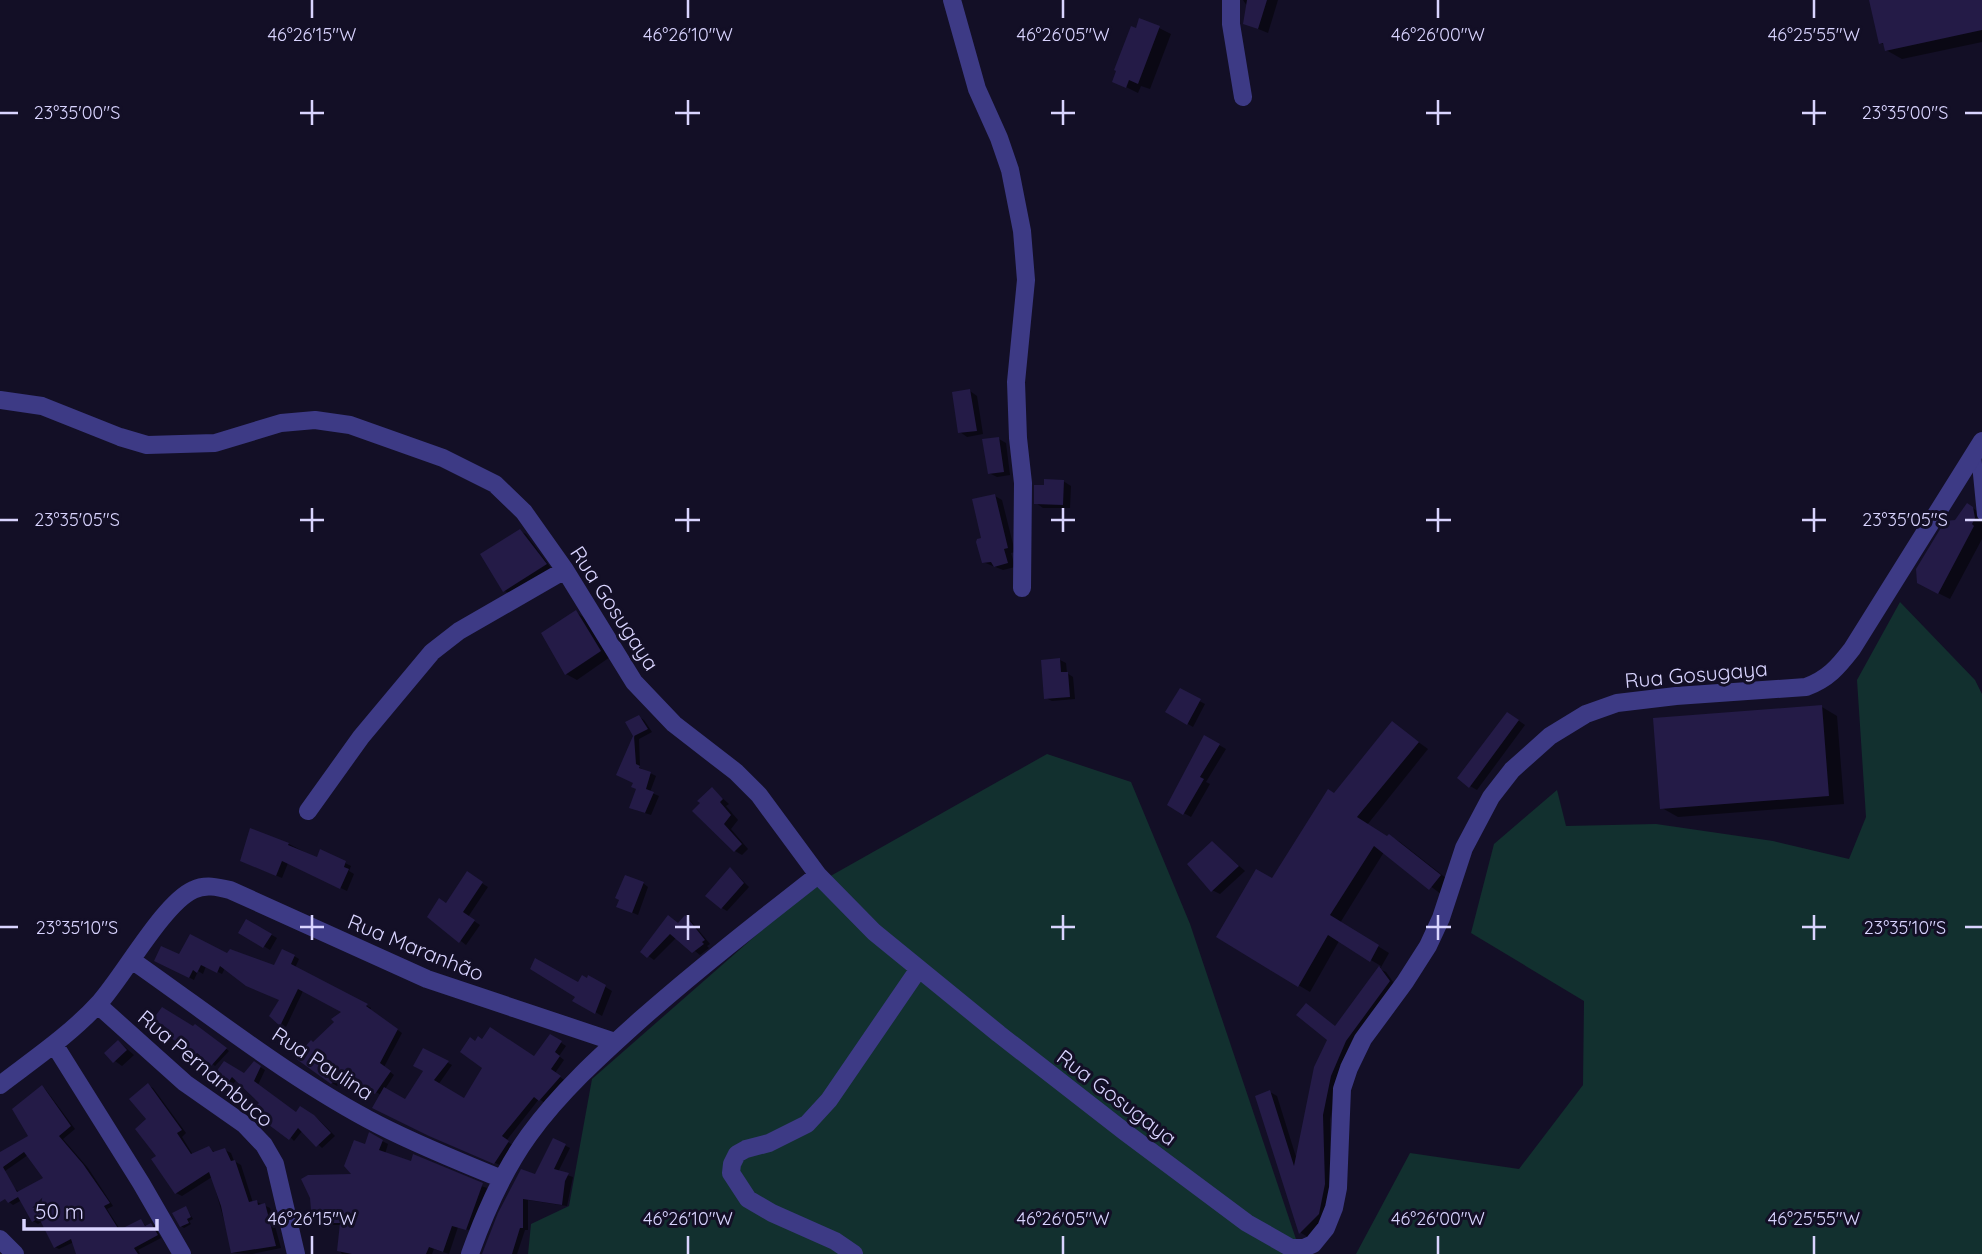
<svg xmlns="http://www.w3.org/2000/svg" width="1982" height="1254" font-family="Quicksand,sans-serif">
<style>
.green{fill:#12302f}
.shadow{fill:#0007}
.building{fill:#241b47;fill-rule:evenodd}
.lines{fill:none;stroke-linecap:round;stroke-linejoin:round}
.lane{stroke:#3d3a85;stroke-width:10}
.street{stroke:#3d3a85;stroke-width:18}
.ticks{fill:none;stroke:#d9d4ff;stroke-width:2.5}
.labels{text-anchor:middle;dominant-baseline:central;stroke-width:6;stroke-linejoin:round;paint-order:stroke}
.street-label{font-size:21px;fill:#d9d4ff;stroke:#130f26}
.ticks-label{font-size:18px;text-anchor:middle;fill:#d9d4ff;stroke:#130f26;stroke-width:6;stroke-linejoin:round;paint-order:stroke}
</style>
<rect width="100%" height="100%" fill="#130f26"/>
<path class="green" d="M1900 602 1975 680 1982 694V1254H1356L1410 1153 1519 1169 1583 1085 1584 1001 1471 933 1494 844 1557 790 1566 826 1656 824 1773 841 1849 859 1866 817 1857 680Z
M1047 754 1131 782 1190 924 1301 1254H528L531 1224 569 1206 592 1079 811 887Z"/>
<path class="shadow" d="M1243 0H1278L1268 33 1244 23 1247 6Z
M1871 0H1982V42L1902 59 1886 50 1885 45 1880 43Z
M1159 28 1171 34 1150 89 1141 86 1138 93 1114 81Z
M970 391 977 396 983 434 967 437 960 432Z
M999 439 1006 443 1010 475 997 477 989 473Z
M1063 481 1071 486 1070 508H1043L1036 503 1045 487Z
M995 496 1002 500 1015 552 1011 553 1015 567 1003 570 983 562V539Z
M1968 505 1982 514V539L1950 599 1930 589Z
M520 531 526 534 551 568 511 595 505 591 482 554Z
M576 612 586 619 610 657 577 680 566 674Z
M1060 660 1066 663 1067 673 1073 677 1075 699 1052 701 1046 698Z
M1180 691 1205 704 1193 727 1168 712Z
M1822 707 1837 716 1844 804 1678 817 1662 808Z
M639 717 644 720 652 732 639 739 640 768 656 776 650 792 659 796 651 815 636 810 638 789 635 783 618 774 635 736 628 723Z
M1515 718 1525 725 1477 790 1470 786Z
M1392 723 1428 749 1367 825 1388 838 1389 836 1400 842 1451 882 1441 894 1384 852 1340 923 1389 953 1380 969 1386 972 1396 986 1337 1081 1330 1120 1331 1189 1326 1218 1308 1237 1301 1233 1257 1097 1270 1092 1277 1096 1297 1160 1336 1027 1381 966 1339 941 1310 992 1218 937 1272 881 1334 795Z
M1205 737 1226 749 1206 782 1210 784 1191 817 1169 805Z
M712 789 729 804 726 806 738 820 731 829 748 849 742 855 735 851 702 803Z
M251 830 289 844 318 859 345 863 351 866 349 871 354 874 347 891 288 863 282 878 248 864Z
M1213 843 1245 871 1220 894 1212 890Z
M731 869 749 887 727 911 722 908Z
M467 874 488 887 468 917 480 925 466 945 429 916 447 905Z
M643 883 648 887 638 915 624 909Z
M685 917 691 921 710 944 707 946 709 948 700 955 677 937 654 960 643 952 679 925Z
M247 921 277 938 270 950 241 932Z
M228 955 275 968 294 956 299 959 295 968 371 1008 370 1010 402 1033 384 1067 394 1075 385 1089 406 1101 425 1071 424 1050 452 1065 438 1085 464 1101 484 1068 476 1043 535 1058 551 1036 566 1046 559 1056 564 1060 555 1073 564 1080 545 1103 539 1099 506 1141 513 1145 500 1165 436 1138 381 1095 347 1075 337 1086 332 1083 314 1044 344 1012 303 991 286 1027 271 1015 281 1000 225 968 222 974 206 966 203 974 198 971 194 980 156 960 179 957Z
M589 977 612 991 602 1016 575 1000 579 984Z
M199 1028 229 1051 215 1066 201 1054 196 1060 193 1058Z
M119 1042 134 1055 122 1066 115 1061Z
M255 1064 265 1070 258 1085 296 1113 300 1108 319 1120 335 1136 322 1148 303 1130 294 1141 267 1113 262 1103 237 1079 230 1088 215 1076H244Z
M148 1085 153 1088 186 1133 182 1137 193 1155 209 1148 216 1153 225 1150 231 1153 234 1161 241 1165 253 1203 257 1202 270 1208 281 1248 252 1254 233 1253 212 1177 182 1196 176 1193 158 1156 149 1119Z
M42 1087 46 1090 75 1129 63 1139 88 1168 113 1206 107 1209 121 1231 141 1221 147 1227 151 1225 156 1228 161 1238 138 1250 140 1254H77L74 1242 59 1249 55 1247 43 1221 38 1224 33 1221 22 1200 13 1205 9 1202 12 1186 19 1192 45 1178 28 1155 5 1171 0 1168V1155L30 1136Z
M370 1135 388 1144 385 1154 487 1188 472 1231 458 1227 449 1254 434 1249 432 1254H342L339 1250 342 1225H332L327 1222V1212H318L313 1209 354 1176Z
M554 1140 570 1148 558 1172 573 1177 567 1206 528 1200V1230H525L517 1254H484L536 1176Z
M186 1208 193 1219 189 1221 191 1224 184 1228 181 1226Z"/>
<path class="building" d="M1247 0H1267L1258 29 1243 24Z
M1869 0H1982V30L1885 51 1883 43 1879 44Z
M1139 18 1160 26 1138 84 1129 80 1126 88 1112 82 1116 71 1114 70 1131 26 1136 28Z
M970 389 977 431 958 433 952 392Z
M999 437 1004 472 988 474 982 439Z
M1044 479 1064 480 1063 505 1034 504V485H1044Z
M995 494 1008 548 1004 549 1008 563 994 567 991 562 982 563 976 542 977 539 981 538 972 499Z
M1967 503 1973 507 1975 518 1972 524 1974 526 1938 594 1917 583 1916 569 1945 521 1955 520Z
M520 529 547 564 503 592 480 554Z
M576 610 601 651 565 675 541 633Z
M1060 658 1061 672H1068L1070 697 1044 699 1041 660Z
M1180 688 1201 699 1187 725 1165 712Z
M1822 705 1829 796 1660 809 1653 718Z
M1507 712 1519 720 1469 788 1457 778Z
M639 715 648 729 634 736 636 764 640 766 639 768 651 772 646 789 654 792 645 813 629 808 636 789 631 787 633 783 616 775 633 736 625 722Z
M1392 721 1419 742 1357 817 1387 836 1389 834 1441 875 1429 890 1374 846 1330 915 1379 945 1370 962 1328 935 1298 987 1216 937 1256 869 1272 878 1328 789 1334 793Z
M1204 735 1220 744 1200 777 1204 779 1183 815 1167 805Z
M712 787 723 799 720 802 731 815 724 824 742 844 734 852 692 811 700 803 697 801Z
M250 828 289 843 288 845 317 857 320 849 346 861 344 867 349 869 340 889 282 861 276 876 240 861Z
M1212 841 1239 866 1211 892 1187 864Z
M730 867 744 883 721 909 705 896Z
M467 871 483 882 463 912 475 920 459 943 427 917 439 898 446 903Z
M625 875 644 882 632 913 616 907 619 900 615 898Z
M668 915 678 923 685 915 705 940 702 942 704 944 692 953 670 934 647 958 640 952Z
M246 919 272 934 263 948 238 933Z
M190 934 227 953 230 949 274 965 282 949 295 955 291 964 368 1004 366 1006 398 1029 380 1063 391 1071 375 1094 341 1073 331 1084 295 1058 311 1040 313 1042 334 1022 331 1019 341 1012 298 989 280 1026 269 1016 279 1000 246 986 220 966 217 973 201 965 197 973 193 970 189 978 154 961 161 946 179 954Z
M535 958 578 982 582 975 587 978 588 975 606 985 595 1014 572 1001 575 997 530 969Z
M1379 966 1390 981 1346 1041 1331 1076 1323 1115 1325 1184 1319 1214 1299 1234 1255 1096 1270 1090 1294 1166 1314 1067 1327 1040 1296 1015 1306 1003 1335 1026Z
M162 1007 193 1026 195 1024 227 1048 211 1066 197 1053 192 1059 175 1047 178 1043 164 1033 167 1028 153 1019Z
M490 1027 534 1056 550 1034 562 1041 555 1052 560 1056 551 1069 561 1076 539 1101 534 1097 502 1136 509 1141 494 1164 429 1136 372 1108 384 1087 405 1099 423 1071 413 1066 423 1048 449 1061 434 1080 464 1098 482 1068 460 1052 470 1037 475 1041 478 1036 482 1039Z
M118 1040 127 1050 113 1063 104 1053Z
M224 1061 244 1073 254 1061 261 1066 254 1081 296 1112 300 1106 314 1115 331 1133 316 1147 298 1128 289 1140 261 1119 265 1113 256 1106 259 1103 232 1077 225 1087 213 1076Z
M148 1083 182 1130 177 1133 191 1154 209 1146 213 1152 225 1148 231 1161 235 1160 249 1202 257 1200 258 1205 265 1203 276 1246 231 1253 221 1206 209 1172 175 1194 151 1159 156 1156 135 1129 146 1119 129 1099Z
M42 1085 71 1126 59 1136 83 1164 110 1203 104 1206 119 1230 141 1219 145 1226 151 1223 158 1235 134 1248 138 1254H76L71 1239 54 1248 39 1218 32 1222 18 1197 8 1203 5 1199 0 1202V1152L28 1136 12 1109ZM24 1152 43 1178 17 1192 3 1167Z
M369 1132 383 1140 379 1150 411 1161 413 1154 483 1183 466 1230 452 1226 443 1252 429 1247 426 1254H352L337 1251 340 1223H325V1210H311L310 1198 301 1179 308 1175 351 1174 344 1166 354 1140 365 1144Z
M553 1138 566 1144 554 1169 569 1173 565 1181 562 1205 523 1199V1228H520L512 1254H482L498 1213 521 1169 535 1174Z
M186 1206 191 1217 187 1219 189 1223 180 1227 172 1213Z"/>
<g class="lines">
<path class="lane" d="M1976 454 1982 515"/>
<path class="street" d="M952 0 977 89 999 138 1010 170 1022 231 1026 280 1016 382 1018 438 1023 483 1022 588
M1231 0V24L1243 97
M0 400 42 406 120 437 147 445 215 443 281 423 315 420 350 425 443 458 495 484 524 512 565 570 634 682 674 724 736 772 759 795 818 875 874 932 999 1034 1125 1132 1247 1223 1291 1248H1304L1313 1244 1326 1228 1334 1208 1338 1188 1342 1089 1349 1068 1363 1039 1405 982 1428 946 1441 918 1464 848 1491 797 1512 770 1550 736 1586 714 1617 703 1676 696 1806 687C1828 679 1838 667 1852 649L1982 441
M308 811 361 737 432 652 459 631 565 570
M133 961C213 1017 292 1080 379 1125 418 1145 460 1162 502 1179
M98 1005 185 1083 245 1125 264 1145 275 1164 296 1254
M54 1044 141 1183 182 1254
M0 1085C34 1059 71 1034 100 1002 124 975 164 903 193 890 205 884 218 887 230 890L427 979 615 1042
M0 1239 15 1254
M470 1254C485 1212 503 1171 529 1135 560 1092 601 1055 640 1020 698 969 758 922 818 875
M854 1254 835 1241 772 1213 748 1199 731 1173 732 1164 737 1154 746 1149 769 1143 807 1124 829 1100 918 970"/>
</g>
<path class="ticks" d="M312 0V18M688 0V18M1063 0V18M1438 0V18M1814 0V18M312 100V125M688 100V125M1063 100V125M1438 100V125M1814 100V125M0 113H18M300 113H324M675 113H700M1051 113H1075M1426 113H1451M1802 113H1826M1965 113H1982M312 508V532M688 508V532M1063 508V532M1438 508V532M1814 508V532M0 520H18M300 520H324M675 520H700M1051 520H1075M1426 520H1451M1802 520H1826M1965 520H1982M312 915V940M688 915V940M1063 915V940M1438 915V940M1814 915V940M0 927H18M300 927H324M675 927H700M1051 927H1075M1426 927H1451M1802 927H1826M1965 927H1982M312 1236V1254M688 1236V1254M1063 1236V1254M1438 1236V1254M1814 1236V1254"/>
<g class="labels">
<g class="street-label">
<text transform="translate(615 608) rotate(57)">Rua Gosugaya</text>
<text transform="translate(1696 674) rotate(-5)">Rua Gosugaya</text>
<text transform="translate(416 947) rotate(22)">Rua Maranhão</text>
<text transform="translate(323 1063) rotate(33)">Rua Paulina</text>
<text transform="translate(206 1068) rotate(40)">Rua Pernambuco</text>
<text transform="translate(1117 1097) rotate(37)">Rua Gosugaya</text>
</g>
</g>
<g class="ticks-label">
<text x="312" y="41">46°26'15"W</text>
<text x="688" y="41">46°26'10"W</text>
<text x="1063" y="41">46°26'05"W</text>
<text x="1438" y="41">46°26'00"W</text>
<text x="1814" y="41">46°25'55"W</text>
<text x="77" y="119">23°35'00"S</text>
<text x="1905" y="119">23°35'00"S</text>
<text x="77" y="526">23°35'05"S</text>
<text x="1905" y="526">23°35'05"S</text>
<text x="77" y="934">23°35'10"S</text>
<text x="1905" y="934">23°35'10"S</text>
<text x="312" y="1225">46°26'15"W</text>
<text x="688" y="1225">46°26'10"W</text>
<text x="1063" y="1225">46°26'05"W</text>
<text x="1438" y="1225">46°26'00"W</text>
<text x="1814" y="1225">46°25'55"W</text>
</g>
<path d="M24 1219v10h133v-10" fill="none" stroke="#d9d4ff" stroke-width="3.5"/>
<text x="35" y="1219" font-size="21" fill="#d9d4ff" stroke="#130f26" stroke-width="5" paint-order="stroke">50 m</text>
</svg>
